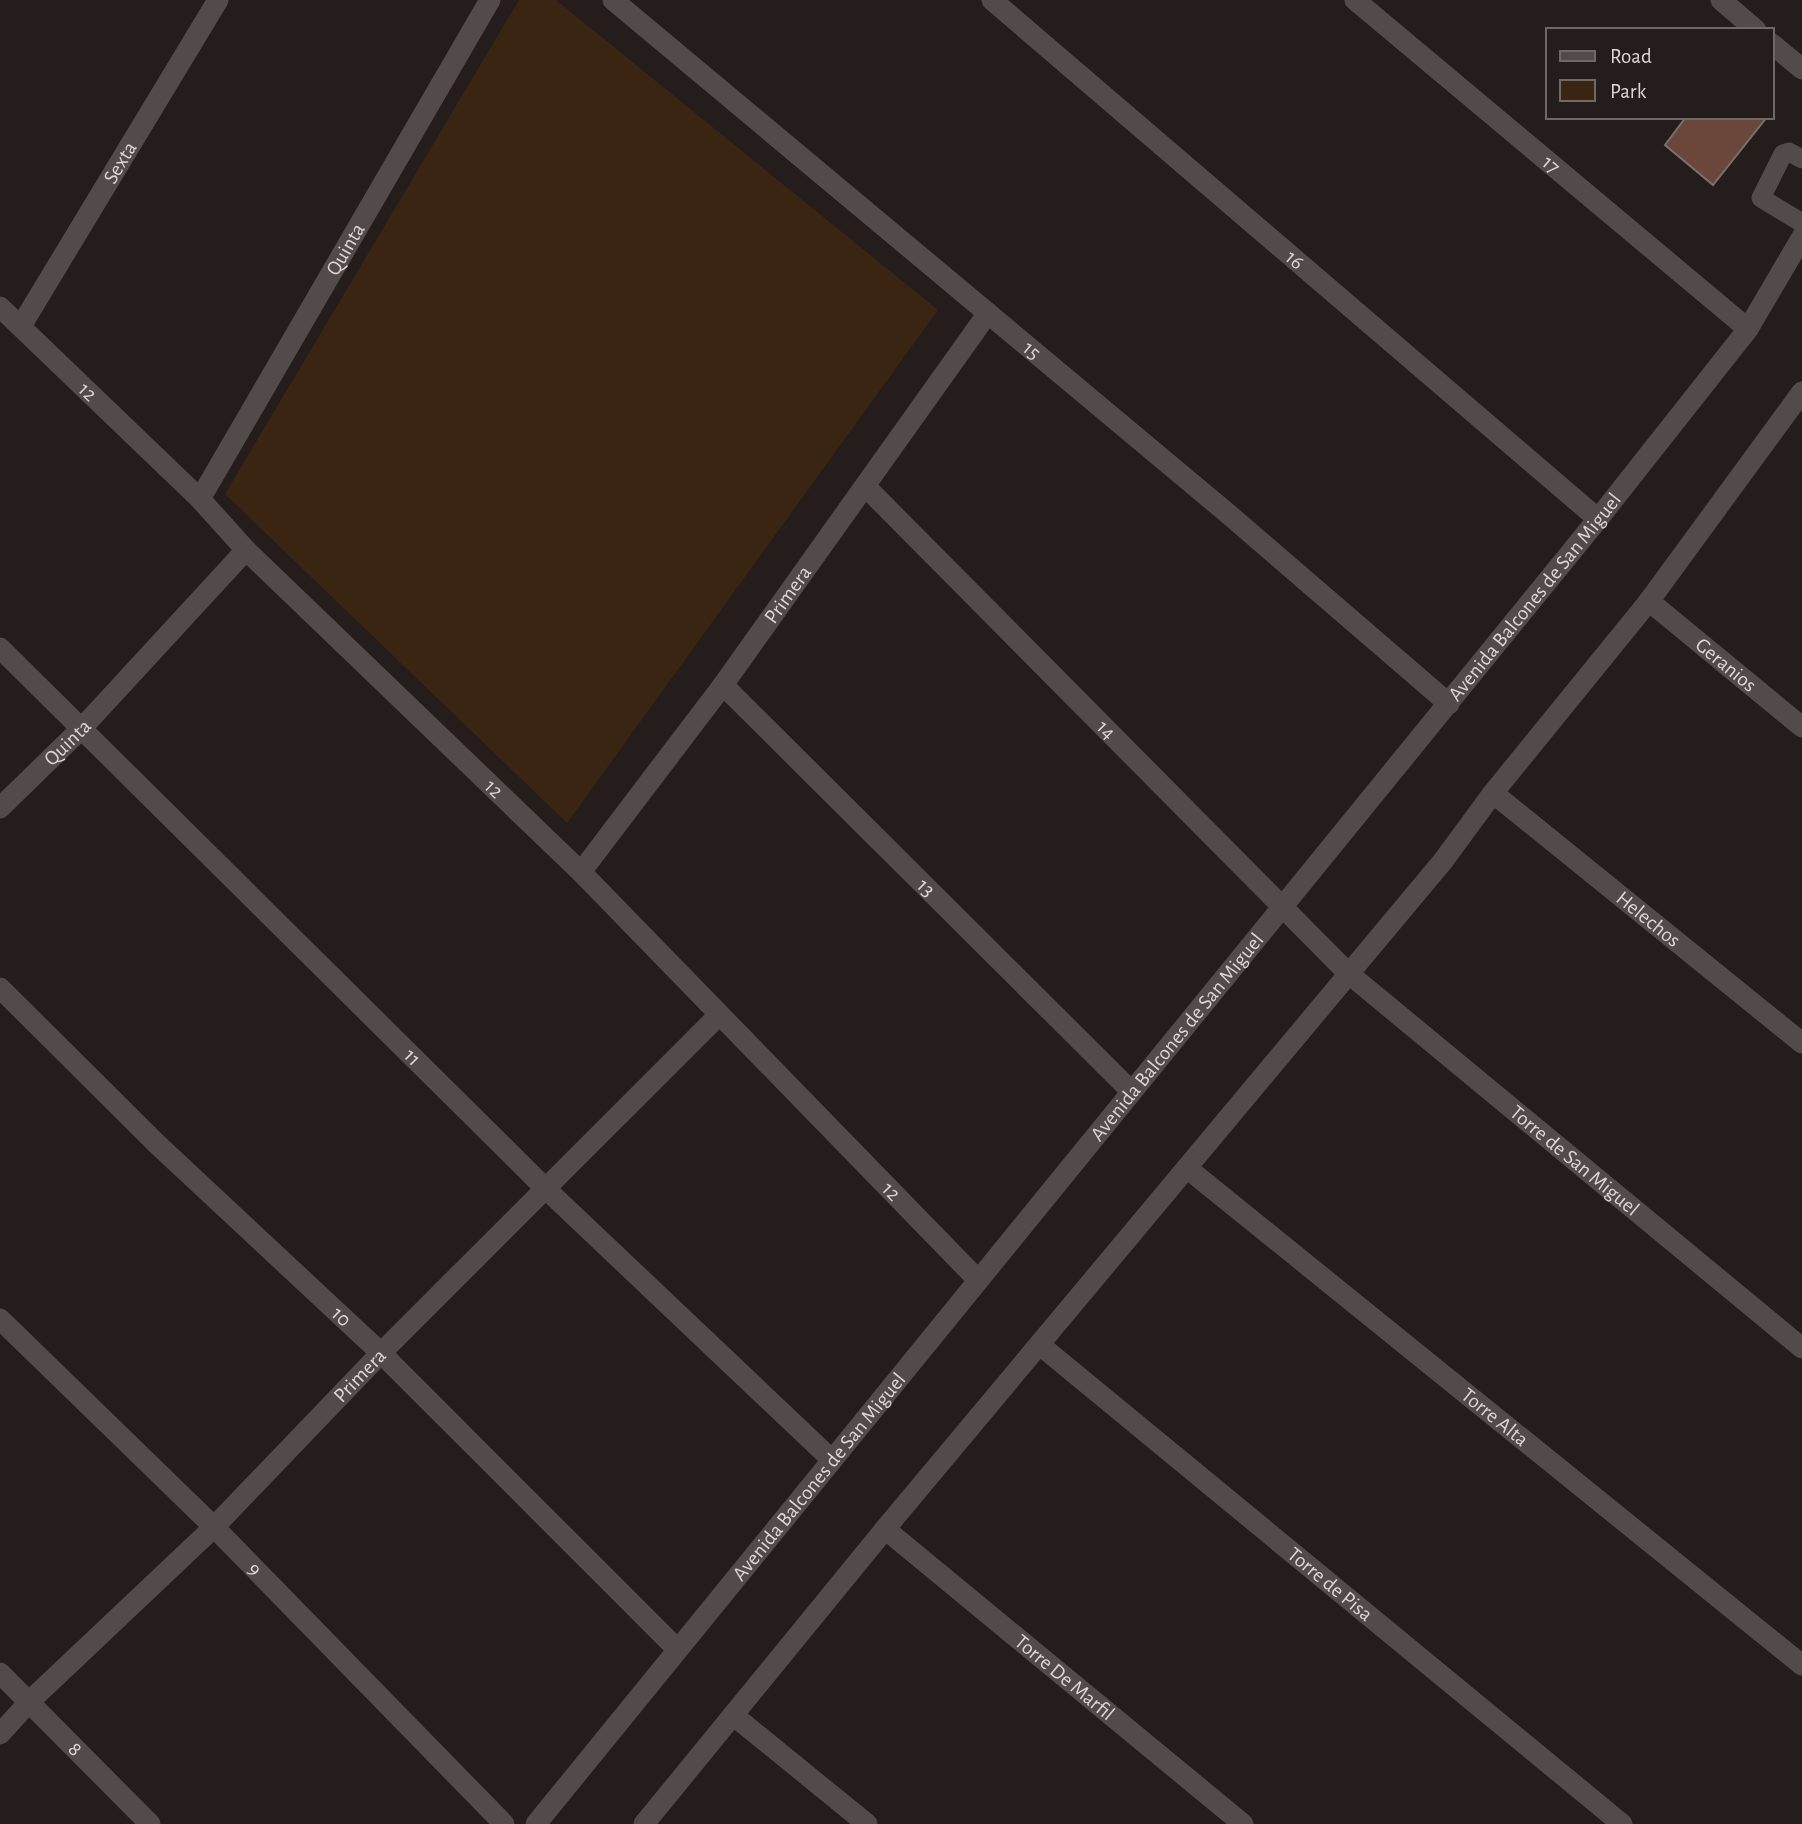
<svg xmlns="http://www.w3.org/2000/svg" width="1802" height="1824" font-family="'Alegreya Sans',sans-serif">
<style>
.green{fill:#3a2512}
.building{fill:#6b473b;stroke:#79706d;stroke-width:2}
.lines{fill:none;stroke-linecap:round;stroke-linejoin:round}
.service{stroke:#534a4a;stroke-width:19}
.minor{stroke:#534a4a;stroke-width:21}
.tertiary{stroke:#534a4a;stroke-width:21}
.labels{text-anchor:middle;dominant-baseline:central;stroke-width:7;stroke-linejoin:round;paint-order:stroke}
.street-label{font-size:21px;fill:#ddd8d8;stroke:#241d1c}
</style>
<rect width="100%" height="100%" fill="#241d1c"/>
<path class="green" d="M519 0H556L938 310 567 823 225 494Z"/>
<path class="building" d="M1686 117H1767L1713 185 1665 145Z"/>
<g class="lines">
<path class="service" d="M1802 159 1789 152 1783 154 1761 198 1802 223"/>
<g class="minor">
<path id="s1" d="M613 0 1226 512 1449 704"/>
<path id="s2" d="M992 0 1598 519"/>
<path id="s3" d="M1355 0 1748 329"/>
<path d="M1721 0 1756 30"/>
<path d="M1772 44 1802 69"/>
<path id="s4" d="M0 307 200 499 246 550 581 872 978 1280"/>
<path id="s5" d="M21 326 218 0"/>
<path id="s6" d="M865 486 1348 973 1802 1348"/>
<path id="s7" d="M200 499 490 0"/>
<path id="s8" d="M1649 601 1802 727"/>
<path id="s9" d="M0 648 545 1188 832 1460"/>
<path id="s10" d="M723 685 1131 1091"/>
<path id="s11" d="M1493 793 1802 1043"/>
<path id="s12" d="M0 808 82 728 246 550"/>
<path id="s13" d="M581 872 723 685 988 313"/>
<path id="s14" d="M0 988 158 1145 381 1353 677 1649"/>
<path id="s15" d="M1187 1168 1802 1665"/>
<path id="s16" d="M0 1319 214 1527 504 1824"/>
<path id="s17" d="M1040 1345 1622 1824"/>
<path id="s18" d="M885 1529 1243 1824"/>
<path id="s19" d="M0 1673 150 1824"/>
<path d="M733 1715 867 1824"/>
<path id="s20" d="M0 1734 30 1701 214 1527 381 1353 718 1016"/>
</g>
<g class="tertiary">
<path id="s21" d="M536 1824 1598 519 1748 329 1802 237"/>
<path d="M644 1824 885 1529 1443 861 1493 793 1649 601 1802 392"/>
</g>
</g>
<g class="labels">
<g class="street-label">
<text stroke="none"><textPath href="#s5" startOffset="191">Sexta</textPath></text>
<text stroke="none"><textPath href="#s3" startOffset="256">17</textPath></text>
<text stroke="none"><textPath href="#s7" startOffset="289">Quinta</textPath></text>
<text stroke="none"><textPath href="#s2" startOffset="399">16</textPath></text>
<text stroke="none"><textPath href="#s1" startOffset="546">15</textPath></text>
<text stroke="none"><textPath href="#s4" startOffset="122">12</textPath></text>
<text stroke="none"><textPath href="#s13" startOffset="346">Primera</textPath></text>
<text stroke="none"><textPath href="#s21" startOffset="1582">Avenida Balcones de San Miguel</textPath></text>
<text stroke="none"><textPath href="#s8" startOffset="100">Geranios</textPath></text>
<text stroke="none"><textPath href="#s6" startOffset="343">14</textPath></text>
<text stroke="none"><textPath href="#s12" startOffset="94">Quinta</textPath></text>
<text stroke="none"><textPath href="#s4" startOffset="690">12</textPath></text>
<text stroke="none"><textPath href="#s10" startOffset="287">13</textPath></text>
<text stroke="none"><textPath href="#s11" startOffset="200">Helechos</textPath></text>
<text stroke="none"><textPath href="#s21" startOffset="1015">Avenida Balcones de San Miguel</textPath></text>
<text stroke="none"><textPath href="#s9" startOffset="581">11</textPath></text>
<text stroke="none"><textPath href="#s6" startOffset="980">Torre de San Miguel</textPath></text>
<text stroke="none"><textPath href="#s4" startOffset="1256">12</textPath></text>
<text stroke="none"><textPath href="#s14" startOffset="474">10</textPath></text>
<text stroke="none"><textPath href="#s20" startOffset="508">Primera</textPath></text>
<text stroke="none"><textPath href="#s15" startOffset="396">Torre Alta</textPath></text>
<text stroke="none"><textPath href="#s21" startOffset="448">Avenida Balcones de San Miguel</textPath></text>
<text stroke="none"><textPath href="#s16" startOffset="357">9</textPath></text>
<text stroke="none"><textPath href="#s17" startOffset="376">Torre de Pisa</textPath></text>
<text stroke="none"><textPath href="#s18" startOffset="233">Torre De Marfil</textPath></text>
<text stroke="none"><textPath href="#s19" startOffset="107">8</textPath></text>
</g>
</g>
<rect x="1546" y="28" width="228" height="91" fill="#241d1c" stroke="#6e6867" stroke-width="2"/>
<rect x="1560" y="51" width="35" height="10" fill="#534a4a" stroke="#6e6867" stroke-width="2"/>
<text x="1610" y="63" font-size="21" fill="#ddd8d8">Road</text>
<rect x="1560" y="80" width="35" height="21" fill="#3a2512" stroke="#6e6867" stroke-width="2"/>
<text x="1610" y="98" font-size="21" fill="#ddd8d8">Park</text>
</svg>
